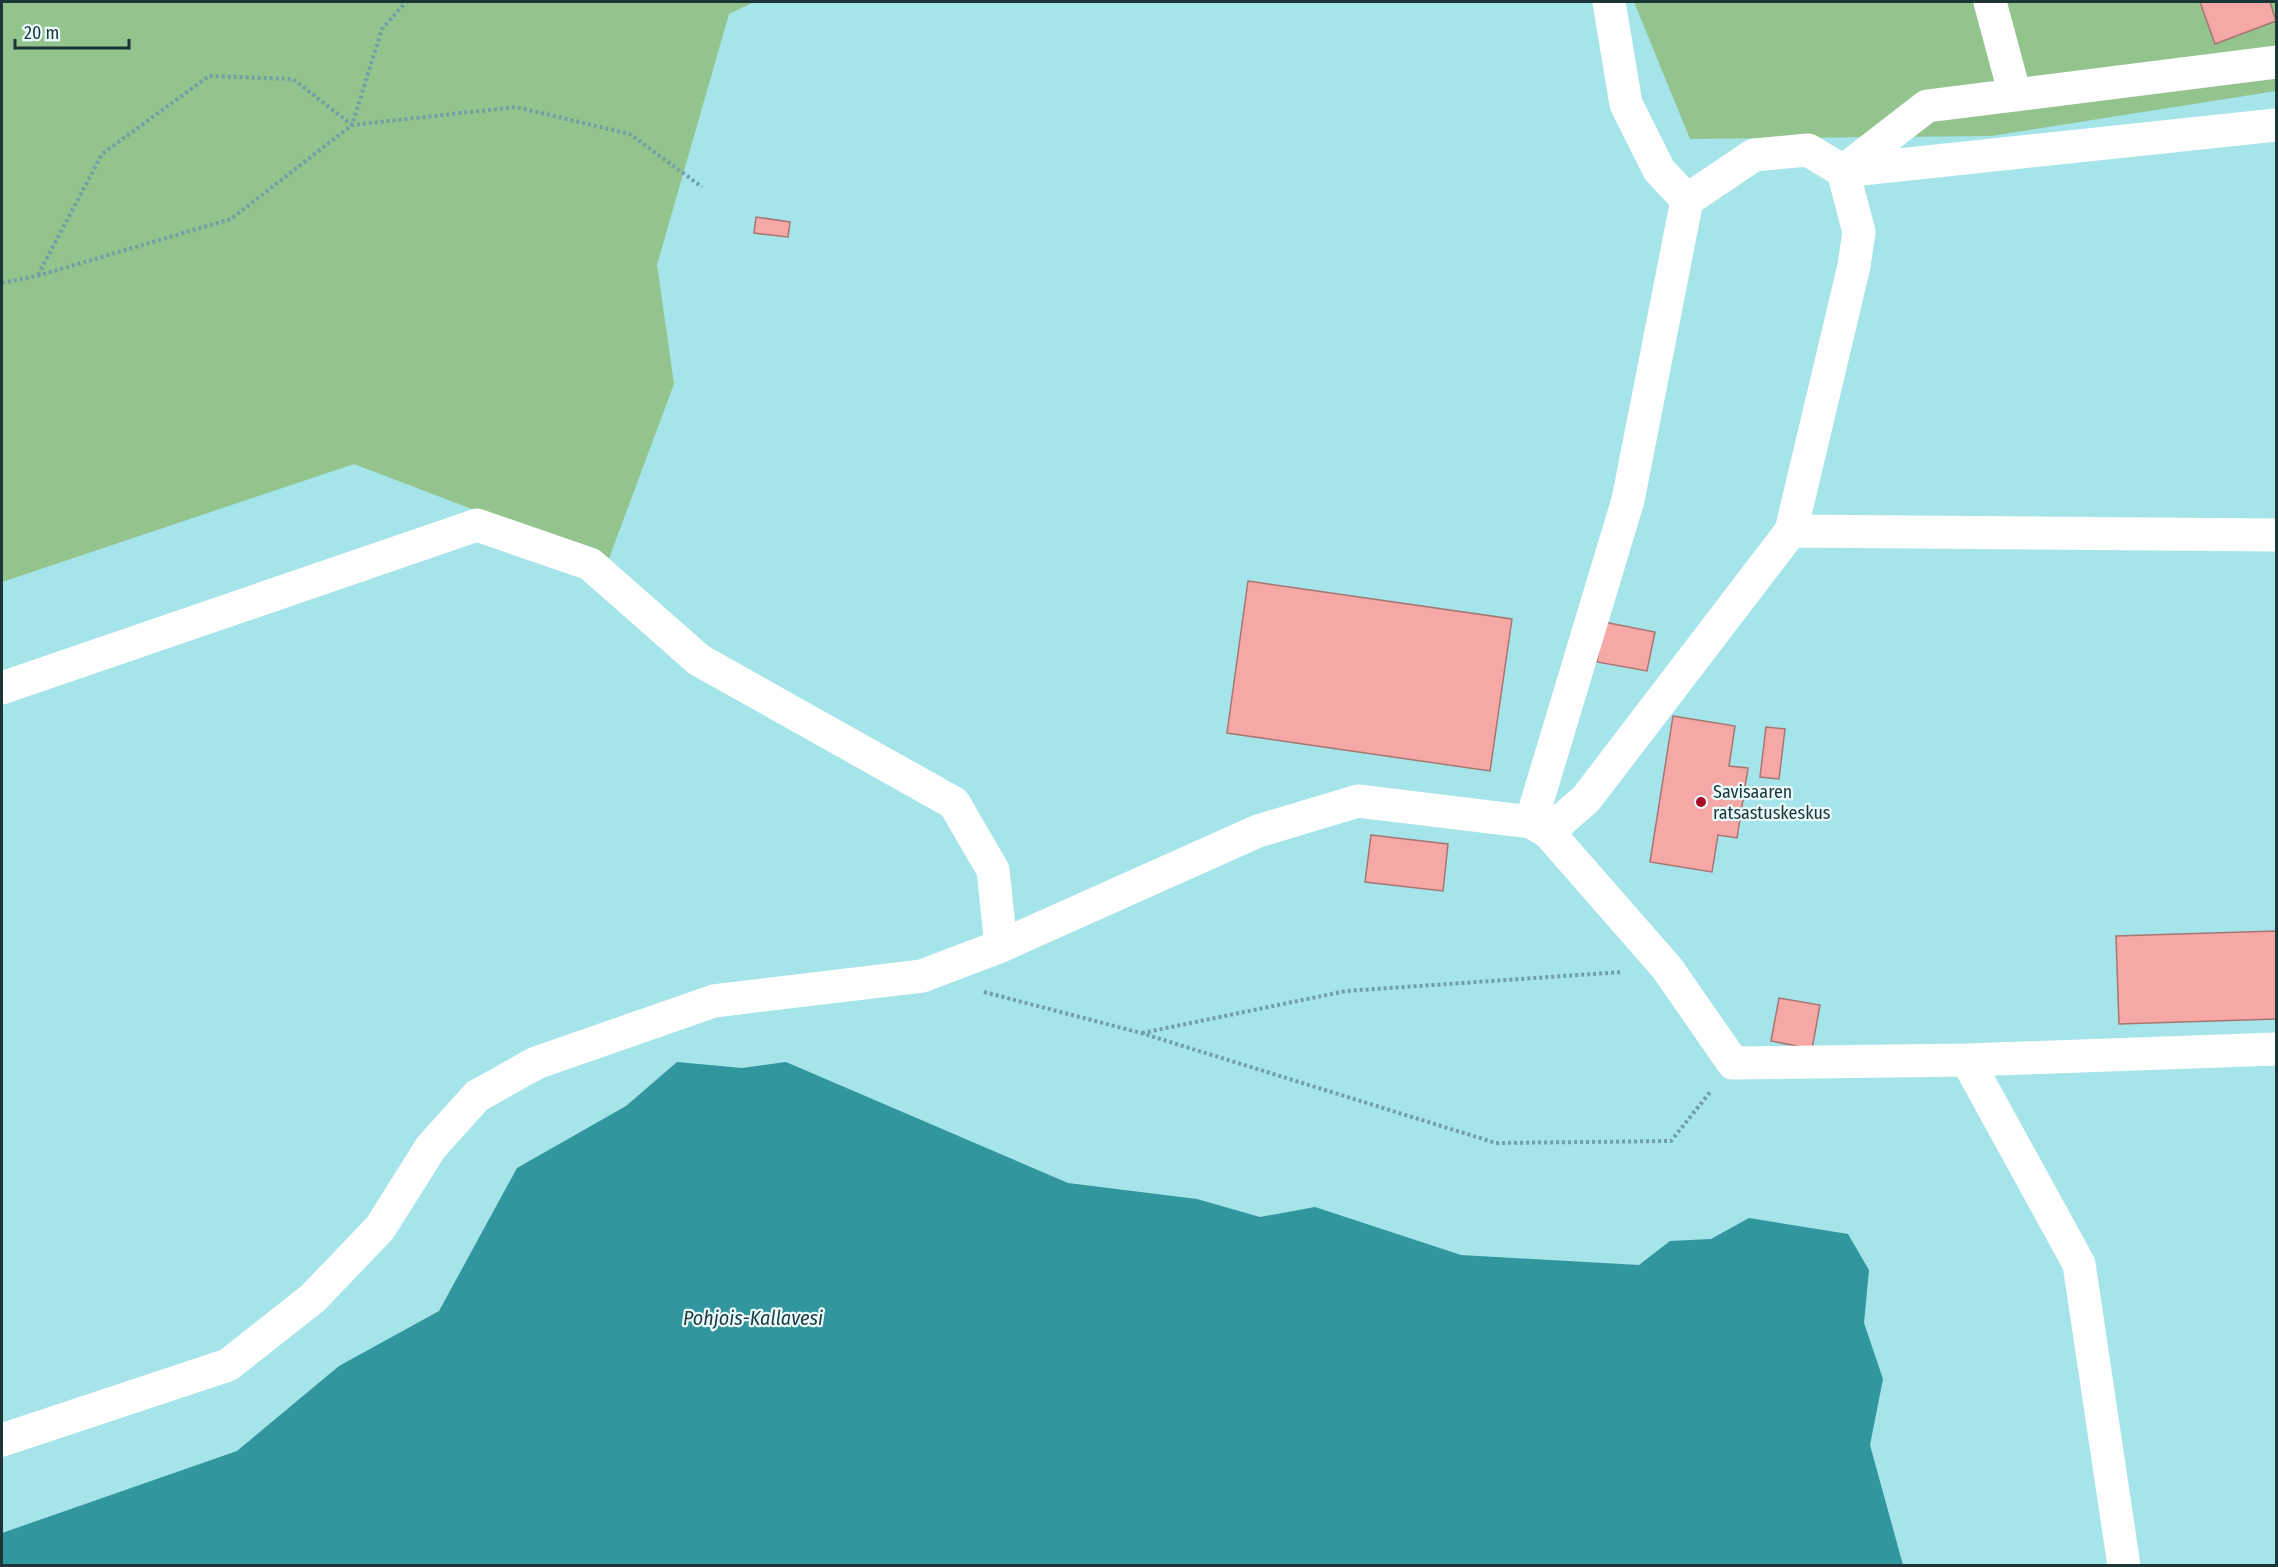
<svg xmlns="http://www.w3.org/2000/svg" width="2278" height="1567" font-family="'Fira Sans Condensed',sans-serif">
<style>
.green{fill:#93c48e}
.water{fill:#32969e}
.building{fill:#f5a8a5;stroke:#a77572;stroke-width:1.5}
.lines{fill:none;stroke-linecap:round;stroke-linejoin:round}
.path{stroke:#70a0a4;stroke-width:4;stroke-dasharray:3 3;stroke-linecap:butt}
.minor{stroke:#fff;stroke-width:33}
.poi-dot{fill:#a70e25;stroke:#eafcfd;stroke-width:2}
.labels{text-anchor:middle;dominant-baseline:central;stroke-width:4.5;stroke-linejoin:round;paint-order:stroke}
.poi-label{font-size:18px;fill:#1c3537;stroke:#eafcfd;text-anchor:start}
.water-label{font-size:20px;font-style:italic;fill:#1c3a3d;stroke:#eafcfd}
</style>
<rect width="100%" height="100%" fill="#a5e4e9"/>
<path class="green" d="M2 2H754L729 14 657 265 674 384 608 561 354 464 2 582Z
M1634 2H2276V91L1991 136 1690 139Z"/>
<path class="water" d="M677 1062 742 1068 786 1062 1068 1183 1197 1199 1260 1217 1315 1207 1461 1255 1639 1265 1670 1241 1711 1239 1749 1218 1848 1234 1869 1270 1864 1323 1883 1379 1870 1445 1903 1565H2V1533L237 1451 339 1366 439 1311 517 1168 626 1106Z"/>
<path class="building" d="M2200 2H2270L2276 21 2215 44Z
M756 217 790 222 788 237 754 233Z
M1248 581 1512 619 1490 771 1227 733Z
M1604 622 1655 632 1647 671 1597 662Z
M1673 716 1735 726 1729 766 1748 768 1737 838 1718 835 1712 872 1650 862Z
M1766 727 1785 729 1779 779 1760 777Z
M1371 835 1448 844 1443 891 1365 882Z
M2276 931V1019L2119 1024 2116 936Z
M1779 998 1820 1005 1812 1049 1771 1041Z"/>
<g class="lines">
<path class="path" d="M38 275 102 154 209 76 293 79 352 125 382 29 406 2
M2 283 37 276 231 219 352 125 516 107 630 134 702 187
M984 992 1141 1033 1496 1143 1671 1141 1711 1091
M1142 1033 1346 991 1622 972"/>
<path class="minor" d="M1990 2 2015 95
M1843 171 1927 106 2276 62
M1687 200 1754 155 1808 150 1843 171 2276 125
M1791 531 2276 535
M2 688 477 525 590 564 699 660 954 803 993 870 1001 946
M1531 822 1628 500 1687 200 1659 170 1626 104 1609 2
M1548 832 1586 799 1791 531 1854 266 1859 232 1843 171
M1967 1060 2276 1049
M2 1440 228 1365 313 1298 380 1228 431 1147 477 1096 536 1063 714 1001 922 976 1001 946 1258 831 1358 801 1531 822 1548 832 1667 968 1733 1063 1967 1060 2079 1264 2124 1566"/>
</g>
<circle class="poi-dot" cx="1701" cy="802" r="6"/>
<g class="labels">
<g class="poi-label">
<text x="1713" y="792">Savisaaren<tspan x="1713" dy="21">ratsastuskeskus</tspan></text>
</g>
<g class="water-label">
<text x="753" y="1318">Pohjois-Kallavesi</text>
</g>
</g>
<rect width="2278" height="1567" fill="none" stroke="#1c3537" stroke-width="6"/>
<path d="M15 39v9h114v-9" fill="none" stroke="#1c3537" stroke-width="3"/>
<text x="24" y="39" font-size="18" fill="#1c3537" stroke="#eafcfd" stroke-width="4.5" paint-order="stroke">20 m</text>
</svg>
